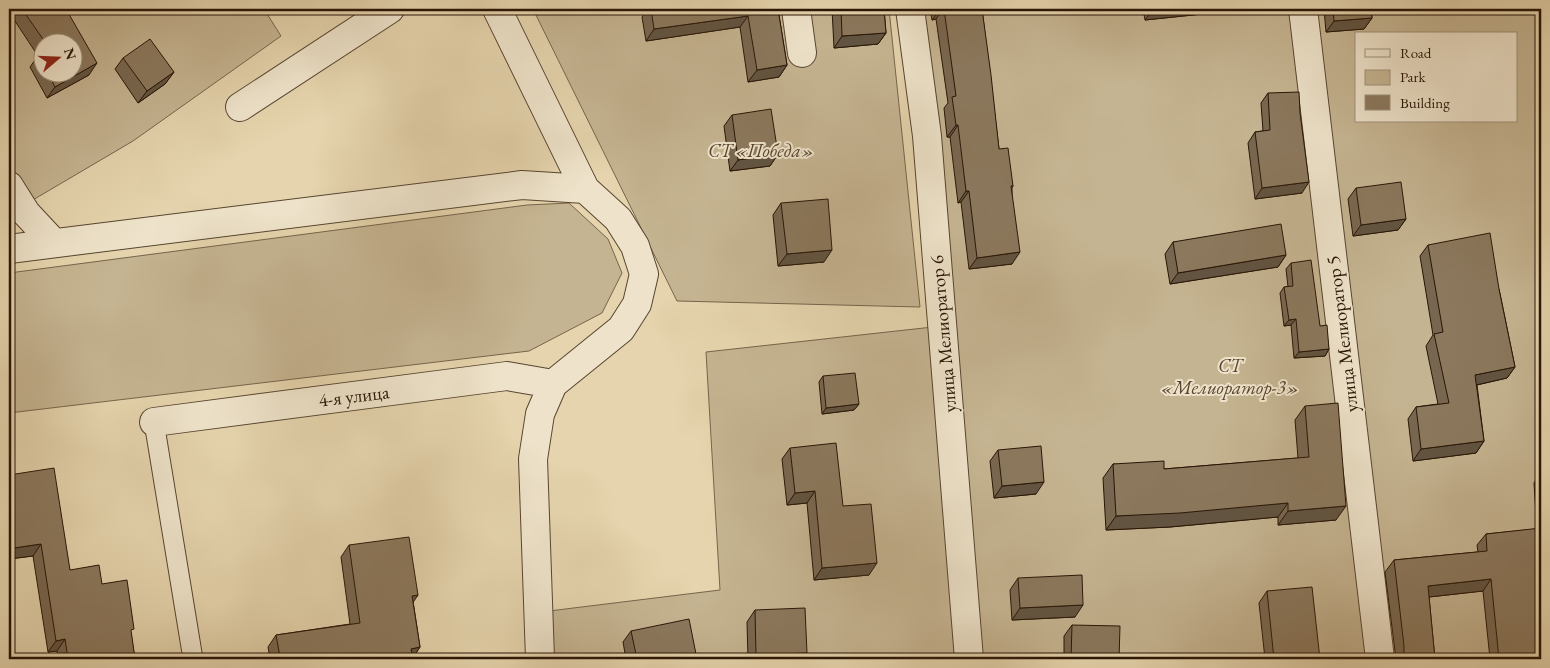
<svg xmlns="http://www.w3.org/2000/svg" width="1550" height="668" font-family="'EB Garamond',serif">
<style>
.green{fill:#c5b491;stroke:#77644c;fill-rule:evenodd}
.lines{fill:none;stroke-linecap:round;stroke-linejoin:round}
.lane-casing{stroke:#584530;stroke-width:21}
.street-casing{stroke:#584530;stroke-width:30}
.lane{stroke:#eee3ca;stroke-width:19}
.street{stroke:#eee3ca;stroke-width:28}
.wall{fill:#786750;stroke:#291507;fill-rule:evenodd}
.shaded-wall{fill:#615441;stroke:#291507}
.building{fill:#8b785d;stroke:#291507}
.labels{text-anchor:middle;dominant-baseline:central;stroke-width:4;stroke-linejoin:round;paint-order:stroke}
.park-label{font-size:19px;font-style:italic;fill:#584530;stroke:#eee3ca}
.street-label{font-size:19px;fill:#291507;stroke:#eee3ca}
</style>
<rect width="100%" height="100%" fill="#e5d4ad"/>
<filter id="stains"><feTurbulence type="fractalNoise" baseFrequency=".004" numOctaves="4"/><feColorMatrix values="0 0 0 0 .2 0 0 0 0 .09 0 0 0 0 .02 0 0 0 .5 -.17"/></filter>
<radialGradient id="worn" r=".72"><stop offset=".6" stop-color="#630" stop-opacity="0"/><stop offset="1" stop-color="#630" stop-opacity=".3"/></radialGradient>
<path class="green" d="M9 9H264L281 36 133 141 9 214ZM42 42H72V72H42Z
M533 9H889L920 307 677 301Z
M914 9H1541V659H550L549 611 720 590 706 352 951 325ZM1356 34H1516V121H1356Z
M569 203 608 239 622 273 602 313 529 351 9 413V273L527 205Z"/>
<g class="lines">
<defs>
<path id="lane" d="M154 422 193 659"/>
<path id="street" d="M497 9 585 189
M796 9 802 53
M910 9 927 136 969 659
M1303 9 1380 659
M240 107 390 9
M9 186 26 213 54 243
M9 249 522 185 585 189 618 219 635 246 644 274 637 304 621 329 553 384 540 414 533 459 540 659
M154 422 507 376 553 384"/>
</defs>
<use href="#lane" class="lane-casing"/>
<use href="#street" class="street-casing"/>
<use href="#lane" class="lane"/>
<use href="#street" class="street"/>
</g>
<path class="wall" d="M9 9H66L89 75 47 98 30 67 38 56 9 12ZM42 42H72V72H42Z
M648 9H778L787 65 779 77 748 82 740 27 646 41 642 17Z
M832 9H884L886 33 878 44 834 48Z
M930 9H982L999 149 1013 186 1012 188V264L969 269 961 202 958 203 950 137H947L944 108 948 103 936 19 932 20Z
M1143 9H1250L1145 20Z
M1324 9H1371L1372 18 1364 29 1326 32Z
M123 58 174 72 165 84 138 103 115 69Z
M1268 93 1302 193 1255 199 1248 143 1255 132 1263 131 1261 103Z
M732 115 778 154 770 166 730 171 724 126Z
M1356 188 1406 219 1398 230 1353 236 1348 199Z
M781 203 824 262 778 266 773 215Z
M1173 242 1286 255 1278 267 1170 284 1165 254Z
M1428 245 1499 289 1515 367 1507 378 1477 385 1484 441 1476 453 1413 461 1408 419 1416 407 1438 404 1426 346 1433 335 1420 256Z
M1291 263 1320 326 1329 349 1325 356 1294 358 1291 325 1284 326 1280 293 1284 287H1288L1286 269Z
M823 376 859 404 854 410 822 414 819 382Z
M1305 406 1336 520 1278 525V517L1170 527 1106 530 1103 478 1113 464 1164 469 1298 458 1295 420Z
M790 448 843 506 869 575 814 580 807 503 787 505 782 459Z
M998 450 1036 494 994 498 990 461Z
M1540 474H1541V659H1490L1483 591 1429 597 1435 659H1396L1385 572 1394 560 1478 552 1477 545 1486 534 1537 529 1534 483Z
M9 475 70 570 102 584 131 634 135 659H58L57 651 48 652 33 556 9 559Z
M349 545 418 595 413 601 420 647 413 658V659H270L268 647 276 635 350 624 341 557Z
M1018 578 1075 617 1012 620 1010 590Z
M1267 591 1320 659H1265L1259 603Z
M755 610 807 653 802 659H748L747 622Z
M1072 625 1119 659H1064V636Z
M631 631 697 659H626L623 642Z"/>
<path class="shaded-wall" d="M940 9H943L936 19 932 20Z
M1153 9H1250L1145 20Z
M748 16 740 27 646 41 654 29Z
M1372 18 1364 29 1326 32 1334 21Z
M886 33 878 44 834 48 842 36Z
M97 63 89 75 47 98 55 87Z
M787 65 779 77 748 82 757 70Z
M174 72 165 84 138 103 147 91Z
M956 125H958L950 137H947Z
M778 154 770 166 730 171 738 160Z
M1309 182 1302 193 1255 199 1262 188Z
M966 191H969L961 202 958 203Z
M1406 219 1398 230 1353 236 1361 225Z
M832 250 824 262 778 266 787 254Z
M1020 252 1012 264 969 269 977 258Z
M1286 255 1278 267 1170 284 1178 273Z
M1296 319 1291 325 1284 326 1289 320Z
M1329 349 1325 356 1294 358 1299 352Z
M1515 367 1507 378 1467 387 1475 375Z
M859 404 854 410 822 414 826 408Z
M1484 441 1476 453 1413 461 1421 449Z
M1044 482 1036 494 994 498 1002 486Z
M815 491 807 503 787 505 795 493Z
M1288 503 1278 517 1170 527 1106 530 1116 516Z
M1346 506 1336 520 1278 525 1288 511Z
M41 544 33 556 9 559V556L14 548Z
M877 563 869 575 814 580 822 568Z
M1491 579 1483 591 1420 598 1428 586Z
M418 595 410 607 412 596Z
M1083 605 1075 617 1012 620 1020 608Z
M65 639 57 651 48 652 56 641Z
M420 647 412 659 411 649Z
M807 653 802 659H753L756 655Z"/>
<path class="building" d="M22 9H66L97 63 55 87 47 72H72V42H45Z
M651 9H778L787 65 757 70 748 16 654 29Z
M841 9H884L886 33 842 36Z
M944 9H982L991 75 999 149 1008 148 1013 186H1011L1020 252 977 258 969 191H966L958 125H956L952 97 956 96Z
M1333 9H1371L1372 18 1334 21Z
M150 39 174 72 147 91 123 58Z
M42 53V64L38 55Z
M1299 92 1300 113 1309 182 1262 188 1255 132 1270 130 1268 93Z
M771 109 778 154 738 160 732 115Z
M1401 182 1406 219 1361 225 1356 188Z
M828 199 832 250 787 254 781 203Z
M1281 224 1286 255 1178 273 1173 242Z
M1490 233 1499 289 1515 367 1475 375 1484 441 1421 449 1416 407 1449 403 1434 334 1443 332 1428 245Z
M1311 260 1320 326 1327 325 1329 349 1299 352 1296 319 1289 320 1284 287 1293 286 1291 263Z
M855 373 859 404 826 408 823 376Z
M1338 403 1346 506 1288 511V503L1180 513 1116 516 1113 464 1164 461V469L1309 457 1305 406Z
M836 443 843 506 871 504 877 563 822 568 815 491 795 493 790 448Z
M1041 446 1044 482 1002 486 998 450Z
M54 468 70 570 99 565 102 584 127 580 134 629 131 630 135 659H68L65 639 56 641 41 544 14 548 9 510V475Z
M1540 474H1541V492Z
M1541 528V659H1499L1491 579 1428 586 1435 659H1404V646L1394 560 1487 551 1486 534Z
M409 537 418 595 412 596 420 647 411 649 413 659H272V658L280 657 276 635 360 623 349 545Z
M1082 575 1083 605 1020 608 1018 578Z
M1312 587 1320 659H1274L1267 591Z
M805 608 807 653 756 655 755 610Z
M689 619 697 659H637L631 631Z
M1072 625 1120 626 1119 659H1071Z"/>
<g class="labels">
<g class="park-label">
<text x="761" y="150">СТ «Победа»</text>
<text x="1230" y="365">СТ<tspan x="1230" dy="22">«Мелиоратор-3»</tspan></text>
</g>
<g class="street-label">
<text transform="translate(943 334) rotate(-95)">улица Мелиоратор 6</text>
<text transform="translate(1342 334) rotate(-97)">улица Мелиоратор 5</text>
<text transform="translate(354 396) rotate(-7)">4-я улица</text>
</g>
</g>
<rect width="1550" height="668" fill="none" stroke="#e5d4ad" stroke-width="30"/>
<rect x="10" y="10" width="1530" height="648" fill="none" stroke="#291507" stroke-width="2.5"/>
<rect x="15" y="15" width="1520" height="638" fill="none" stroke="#291507"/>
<rect x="1355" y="32" width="162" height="90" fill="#eee3ca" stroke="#9f917c"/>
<rect x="1365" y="49" width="25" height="8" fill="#eee3ca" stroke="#9f917c"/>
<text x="1400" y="58" font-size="15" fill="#291507">Road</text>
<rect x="1365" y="70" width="25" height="15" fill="#c5b491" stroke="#9f917c"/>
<text x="1400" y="82" font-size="15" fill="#291507">Park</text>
<rect x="1365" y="95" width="25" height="15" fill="#8b785d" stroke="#9f917c"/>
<text x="1400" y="108" font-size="15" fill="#291507">Building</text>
<g transform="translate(58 58) rotate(71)"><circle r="24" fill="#eee3ca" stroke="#9f917c"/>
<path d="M0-4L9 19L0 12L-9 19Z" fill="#8f2418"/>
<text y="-8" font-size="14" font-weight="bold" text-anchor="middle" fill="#291507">N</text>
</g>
<rect width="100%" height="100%" filter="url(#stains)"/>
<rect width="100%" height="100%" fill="url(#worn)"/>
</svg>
